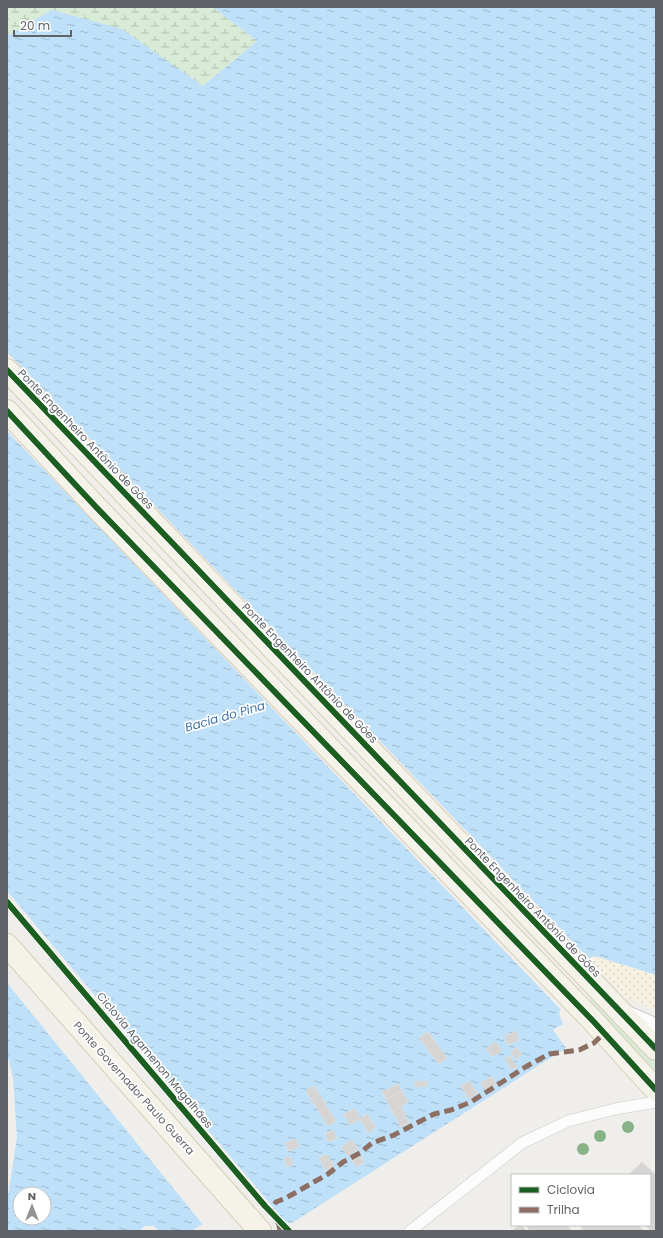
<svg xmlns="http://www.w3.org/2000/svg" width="663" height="1238" font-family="Poppins,sans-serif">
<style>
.grass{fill:#d8ebd6}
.wetland{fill:url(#wetland-marsh)}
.sand{fill:url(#sand-dots)}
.water{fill:url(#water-ripples);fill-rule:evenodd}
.pier{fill:#efeeea}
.building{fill:#d6d5d3;stroke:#deddd9}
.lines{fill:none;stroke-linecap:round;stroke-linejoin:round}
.lane-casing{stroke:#cbcccc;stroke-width:12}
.street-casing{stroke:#cbcccc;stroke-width:24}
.primary-casing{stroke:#d7ceb8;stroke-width:24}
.path{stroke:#cacfcc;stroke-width:2.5;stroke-dasharray:4 2;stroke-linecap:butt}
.lane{stroke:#fdfcfc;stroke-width:11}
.street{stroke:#fdfcfc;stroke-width:22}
.primary{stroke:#f4f2e9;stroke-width:22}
.quiet{stroke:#8d6e63;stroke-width:5;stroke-dasharray:10 5;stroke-linecap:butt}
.cycleway-casing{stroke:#fff;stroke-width:8}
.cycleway{stroke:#1b5e20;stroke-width:6}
.tree{fill:#88b388}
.labels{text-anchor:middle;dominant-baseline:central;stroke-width:3.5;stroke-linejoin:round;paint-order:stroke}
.street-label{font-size:11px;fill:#5f6368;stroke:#fff}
.water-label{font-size:12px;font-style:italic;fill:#4174aa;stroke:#fff}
</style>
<defs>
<pattern id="wetland-marsh" width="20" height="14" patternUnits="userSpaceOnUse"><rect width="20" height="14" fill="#d8ebd6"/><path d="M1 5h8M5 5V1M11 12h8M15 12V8" fill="none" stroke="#b2c2b1"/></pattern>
<pattern id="sand-dots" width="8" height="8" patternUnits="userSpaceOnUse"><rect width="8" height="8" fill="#f6f1e1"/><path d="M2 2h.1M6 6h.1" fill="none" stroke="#d5d1c4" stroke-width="1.8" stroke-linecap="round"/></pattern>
<pattern id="water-ripples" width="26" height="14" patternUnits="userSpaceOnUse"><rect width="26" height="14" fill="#bfe0f9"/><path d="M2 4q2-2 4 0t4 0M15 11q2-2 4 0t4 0" fill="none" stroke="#9eb9cd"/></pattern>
</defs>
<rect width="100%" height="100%" fill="#efeeea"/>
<path class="grass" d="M591 998 598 1000 656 1061V1075L589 1002Z"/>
<path class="wetland" d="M7 7H213L257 41 203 86 7 200Z"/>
<path class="sand" d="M592 956 656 975V1010L626 997 587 958Z"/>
<path class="water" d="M213 7H656V975L599 957C591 956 588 957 582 962L559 1013 563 1024 553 1030 566 1048 292 1223 209 1221 191 1231 167 1230 158 1231 154 1226H144L140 1231H7V36L52 10 122 29 203 86 257 41ZM20 1194H44V1218H20Z"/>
<path class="pier" d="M7 352 589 959 584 963 562 1011 7 431Z
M7 891 288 1225 209 1223 204 1226 7 983Z
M7 1053 13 1078 17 1137 7 1203Z"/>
<path class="building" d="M516 1031 519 1040 508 1045 505 1036Z
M428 1032 447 1058 439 1064 419 1038Z
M495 1042 502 1050 493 1057 486 1049Z
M516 1047 522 1054 516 1059 511 1052Z
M510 1056 517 1067 511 1070 505 1058Z
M493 1077 496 1085 485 1090 481 1082Z
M427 1081V1086L415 1087V1082Z
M470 1081 477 1093 469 1099 461 1086Z
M398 1084 402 1091 386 1099 382 1092Z
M314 1086 336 1121 328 1126 306 1091Z
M402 1091 408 1102 392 1111 386 1099Z
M401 1106 409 1123 401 1127 392 1111Z
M354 1109 360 1119 350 1125 344 1114Z
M367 1114 376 1127 368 1133 360 1119Z
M333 1130 337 1138 329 1142 325 1134Z
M296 1139 299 1147 289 1151 285 1143Z
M352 1140 358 1149 348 1156 341 1147Z
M327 1154 334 1166 326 1171 319 1158Z
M361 1155 364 1163 356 1167 352 1159Z
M290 1157 293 1165 287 1167 284 1158Z
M642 1162 656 1175V1231H651L645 1225H650V1175H628Z
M519 1225H521L527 1231H512Z
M526 1225H567L571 1230 570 1231H530Z
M579 1225H638L644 1231H584Z"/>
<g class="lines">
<defs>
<path id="lane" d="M410 1231 522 1143 568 1121 615 1109 656 1102"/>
<path id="street" d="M624 1016 656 1030"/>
<path id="primary" d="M7 370 656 1049
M7 411 96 507 594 1022 656 1090
M7 945 260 1231"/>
</defs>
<use href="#lane" class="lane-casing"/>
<use href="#street" class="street-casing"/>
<use href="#primary" class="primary-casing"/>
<path class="path" d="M7 902 206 1136
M279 1220 289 1231"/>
<use href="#lane" class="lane"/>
<use href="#street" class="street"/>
<use href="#primary" class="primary"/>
<path class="quiet" d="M280 1231 279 1225 271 1209 276 1202 286 1198 328 1174 343 1162 360 1153 372 1143 394 1135 434 1114 451 1110 471 1102 527 1066 549 1054 579 1050 594 1043 604 1033"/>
<defs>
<path id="cycleway" d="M7 370 656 1049
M7 411 96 507 594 1022 656 1090
M7 902 265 1206 289 1231"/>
</defs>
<use href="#cycleway" class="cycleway-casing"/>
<use href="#cycleway" class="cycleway"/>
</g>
<g class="tree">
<circle cx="628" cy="1127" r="6"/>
<circle cx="600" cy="1136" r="6"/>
<circle cx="583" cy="1149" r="6"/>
</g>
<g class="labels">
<g class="street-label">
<text transform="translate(86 439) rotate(46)">Ponte Engenheiro Antônio de Góes</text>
<text transform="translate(310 673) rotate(46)">Ponte Engenheiro Antônio de Góes</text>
<text transform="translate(533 907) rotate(46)">Ponte Engenheiro Antônio de Góes</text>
<text transform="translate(155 1060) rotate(50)">Ciclovia Agamenon Magalhães</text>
<text transform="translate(134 1088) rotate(48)">Ponte Governador Paulo Guerra</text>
</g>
<g class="water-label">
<text transform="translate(225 716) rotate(-16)">Bacia do Pina</text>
</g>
</g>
<rect width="663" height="1238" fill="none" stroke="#5f6368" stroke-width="16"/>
<rect x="511" y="1174" width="140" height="52" fill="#ffffff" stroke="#bfc1c3"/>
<rect x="519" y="1187" width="20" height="6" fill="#1b5e20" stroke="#bfc1c3"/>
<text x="547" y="1194" font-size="12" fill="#5f6368">Ciclovia</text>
<rect x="519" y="1207" width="20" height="6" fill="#8d6e63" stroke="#bfc1c3"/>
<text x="547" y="1214" font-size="12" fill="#5f6368">Trilha</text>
<g transform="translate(32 1206)"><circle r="19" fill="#ffffff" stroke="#bfc1c3"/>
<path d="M0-3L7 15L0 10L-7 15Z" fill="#919496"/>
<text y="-6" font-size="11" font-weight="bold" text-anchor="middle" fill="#5f6368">N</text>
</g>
<path d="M14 30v6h57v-6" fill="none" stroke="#5f6368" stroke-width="2"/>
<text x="20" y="30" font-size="12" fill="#5f6368" stroke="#ffffff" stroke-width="3" paint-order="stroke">20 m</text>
</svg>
